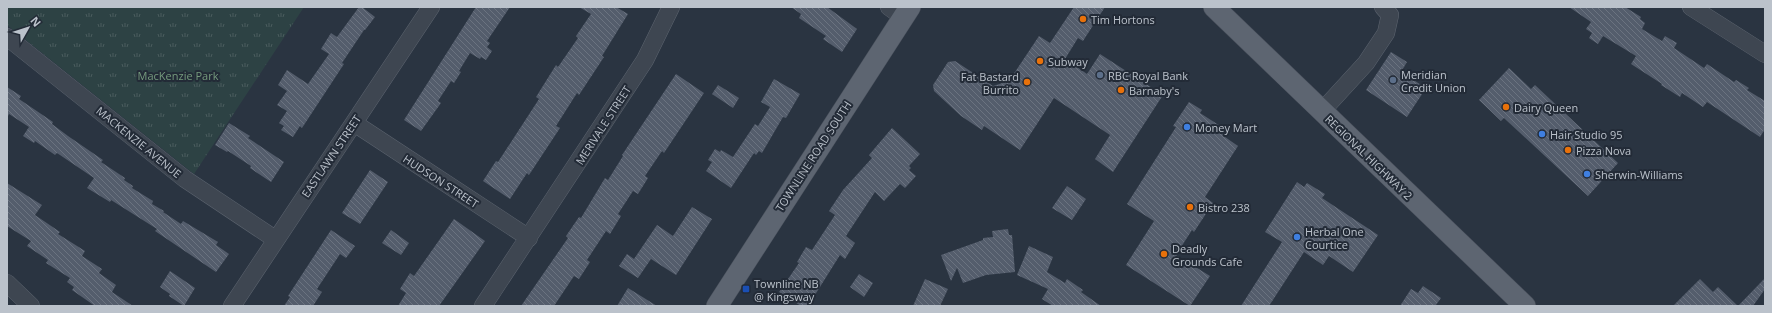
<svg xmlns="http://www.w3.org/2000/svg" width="1772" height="313" font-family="'Open Sans',sans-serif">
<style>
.park{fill:url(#park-tufts)}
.building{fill:url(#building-back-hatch)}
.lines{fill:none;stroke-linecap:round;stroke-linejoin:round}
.minor-casing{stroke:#5c646f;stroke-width:18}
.major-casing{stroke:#484f5b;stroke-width:22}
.minor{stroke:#3e4651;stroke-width:17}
.major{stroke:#5d6571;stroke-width:21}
.food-dot{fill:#e8710a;stroke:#232b37;stroke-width:1.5}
.service-dot{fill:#5c6f8a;stroke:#232b37;stroke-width:1.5}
.shop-dot{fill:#3f7fe0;stroke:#232b37;stroke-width:1.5}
.transit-dot{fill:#1a4fb4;stroke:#232b37;stroke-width:1.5}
.labels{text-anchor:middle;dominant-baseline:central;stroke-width:4;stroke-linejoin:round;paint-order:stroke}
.poi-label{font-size:11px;fill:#bbc2cb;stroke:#232b37;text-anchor:start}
.park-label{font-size:11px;fill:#759a7d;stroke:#232b37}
.street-label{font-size:11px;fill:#bbc2cb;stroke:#232b37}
</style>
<defs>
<pattern id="park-tufts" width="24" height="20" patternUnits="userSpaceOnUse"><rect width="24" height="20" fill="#2d4244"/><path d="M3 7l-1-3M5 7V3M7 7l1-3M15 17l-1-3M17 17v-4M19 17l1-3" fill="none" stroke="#4a5c5e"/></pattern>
<pattern id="building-back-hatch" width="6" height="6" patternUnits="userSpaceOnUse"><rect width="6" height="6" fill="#545d6c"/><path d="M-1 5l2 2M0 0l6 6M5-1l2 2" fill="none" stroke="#6b7380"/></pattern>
</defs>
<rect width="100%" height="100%" fill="#2a3441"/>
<path class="park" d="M7 7H304L194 174 7 25Z"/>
<path class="building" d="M359 7H362L375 17 365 30H364L342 63 344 64 302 128 300 126 293 137 281 130 284 126 279 123 287 111 277 105 287 91 278 85 287 70 308 84 329 54 321 49 331 33 337 37Z
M476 7H510L487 41 490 43 487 47 492 51 486 60 481 57 480 59 470 53 459 71 461 72 454 83 451 81 438 101 441 103 421 131 404 120Z
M579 7H616L628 14 602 56 604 57 579 95 577 93 556 126 560 128 529 175 527 173 510 199 483 181 496 161 498 162 539 99 536 97 556 65 558 67 578 38 576 36 591 14Z
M791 7H827L857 29 842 52 823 39 826 36 799 18 801 14Z
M1074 7H1105L1083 41 1078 38 1065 59 1087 74 1100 54 1163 95 1113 172 1095 159 1110 135 1054 98 1020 150 984 126 982 130 961 116 934 91 933 85 948 62 955 61 993 86 1009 81 1039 36 1050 43Z
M1569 7H1625L1641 17 1640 19 1645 23 1642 29 1662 41 1665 36 1677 43 1674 48 1704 68 1707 64 1734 82 1736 80 1749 88 1747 90 1765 101V129L1760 137 1707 102 1703 107 1682 93 1680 97 1661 85 1662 84 1631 64 1636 56 1603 36 1598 44 1589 38 1592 33 1586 29 1591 22Z
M1391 52 1407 62 1401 72 1426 88 1407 117 1366 90Z
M1509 68 1531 89 1535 85 1618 163 1588 196 1504 118 1501 121 1479 100Z
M676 74 704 93 664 153 662 151 645 176 648 178 638 194 633 191 618 214 621 216 610 234 606 231 587 260 590 262 579 279 574 276 554 306H521L568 238 566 236 579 217 581 218 605 178 608 180 623 156 622 155Z
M774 79 800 94 786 118 783 117 762 153 759 151 756 155 754 153 731 188 706 171 712 162 708 160 715 149 720 152 721 150 733 157 755 124 758 126 770 107 761 102Z
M718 85 739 98 733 108 712 94Z
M7 87 21 96 19 99 53 122 52 124 68 136 103 160 101 162 125 178 124 180 133 186 132 188 153 201 152 204 164 211 163 212 181 224 183 221 218 242 216 245 229 254 216 272 155 231 157 229 111 200 110 202 87 188 94 178 57 153 55 155 35 141 34 143 23 136 29 127 9 114 7 118Z
M1189 102 1202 110 1200 113 1228 131 1225 137 1238 146 1205 197 1213 203 1194 232 1192 230 1176 255 1210 276 1190 306 1126 265 1154 221 1127 204 1176 127 1173 126Z
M229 123 250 136 248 138 284 162 271 182 250 168 251 166 228 151 227 152 215 145Z
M892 128 920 154 909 166 911 168 909 170 916 176 905 188 900 184 884 201 875 192 846 236 855 243 845 259 840 255 808 306H801L779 292 799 263 797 262 806 247 812 250 835 215 829 211 843 190 872 158 869 155Z
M370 170 388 182 360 224 342 213Z
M1297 182 1304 187 1307 183 1325 194 1322 198 1378 235 1353 272 1329 256 1323 265 1304 252 1269 306H1241L1282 242 1265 232Z
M7 183 42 205 35 215 60 232 58 234 85 251 82 256 102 269 99 273 116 285 112 292 133 306H95L72 290 74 287 67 282 70 278 46 263 48 260 27 246 31 241 7 226Z
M1067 186 1086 199 1072 220 1052 208Z
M692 207 712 219 676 275 651 259 638 278 619 266 627 254 634 259 657 225 673 236Z
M454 219 485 241 439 306H398L406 293 400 289 410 273 414 276Z
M1008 229 1009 235H1012L1015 272 986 275 963 283 957 268 951 281 941 255 983 240V238L993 237 992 231Z
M331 230 355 246 346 258 340 254 317 289 322 292 313 306H284L290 297 288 296Z
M391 230 409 243 401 255 382 243Z
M1029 246 1053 257 1047 272 1065 283 1067 279 1083 290 1081 292 1101 306H1053L1042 299 1048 289 1017 275Z
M170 271 195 288 184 306 169 296 170 294 160 287Z
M859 274 873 283 864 297 850 287Z
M1765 278V289L1753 306H1673L1700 279 1713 292 1718 287 1738 306Z
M925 279 948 289 940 306H913Z
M1423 286 1441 298 1436 305 1437 306H1400L1411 289 1418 293Z
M628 288 657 306H617Z"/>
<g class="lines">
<defs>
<path id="minor" d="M889 7 903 17
M1691 7 1765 54
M7 37 185 179 275 239
M1322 111 1366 63 1386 33 1390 15 1383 7
M354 123 529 238
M7 283 31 306
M232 306 431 7
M483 306 645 60 671 7"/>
<path id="major" d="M1214 7 1525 306
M717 306 910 7"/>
</defs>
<use href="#minor" class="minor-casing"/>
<use href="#major" class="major-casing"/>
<use href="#minor" class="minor"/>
<use href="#major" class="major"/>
</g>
<g class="food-dot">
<circle cx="1083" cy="19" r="4"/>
<circle cx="1040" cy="61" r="4"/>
<circle cx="1027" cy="82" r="4"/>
<circle cx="1121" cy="90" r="4"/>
<circle cx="1506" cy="107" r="4"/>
<circle cx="1568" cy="150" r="4"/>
<circle cx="1190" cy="207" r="4"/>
<circle cx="1164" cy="254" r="4"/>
</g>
<g class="service-dot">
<circle cx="1100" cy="75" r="4"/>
<circle cx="1393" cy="80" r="4"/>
</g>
<g class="shop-dot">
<circle cx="1187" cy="127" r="4"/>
<circle cx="1542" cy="134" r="4"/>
<circle cx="1587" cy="174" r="4"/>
<circle cx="1297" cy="237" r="4"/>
</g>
<rect class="transit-dot" x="742" y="285" width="8" height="8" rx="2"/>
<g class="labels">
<g class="poi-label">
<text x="1091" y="19">Tim Hortons</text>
<text x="1048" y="61">Subway</text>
<text x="1401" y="74">Meridian<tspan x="1401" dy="13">Credit Union</tspan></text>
<text x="1108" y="75">RBC Royal Bank</text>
<text x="1019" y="76" text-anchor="end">Fat Bastard<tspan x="1019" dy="13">Burrito</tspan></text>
<text x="1129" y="90">Barnaby's</text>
<text x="1514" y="107">Dairy Queen</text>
<text x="1195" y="127">Money Mart</text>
<text x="1550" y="134">Hair Studio 95</text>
<text x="1576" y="150">Pizza Nova</text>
<text x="1595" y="174">Sherwin-Williams</text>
<text x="1198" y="207">Bistro 238</text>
<text x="1305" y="231">Herbal One<tspan x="1305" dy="13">Courtice</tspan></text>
<text x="1172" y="248">Deadly<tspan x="1172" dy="13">Grounds Cafe</tspan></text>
<text x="754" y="283">Townline NB<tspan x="754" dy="13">@ Kingsway</tspan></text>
</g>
<g class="park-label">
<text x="178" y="75">MacKenzie Park</text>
</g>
<g class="street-label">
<text transform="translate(603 125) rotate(-57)">MERIVALE STREET</text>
<text transform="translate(139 142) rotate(39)">MACKENZIE AVENUE</text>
<text transform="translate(331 156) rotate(-56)">EASTLAWN STREET</text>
<text transform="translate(813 156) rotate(-57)">TOWNLINE ROAD SOUTH</text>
<text transform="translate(1369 157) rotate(44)">REGIONAL HIGHWAY 2</text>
<text transform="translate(441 181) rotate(33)">HUDSON STREET</text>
</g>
</g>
<rect width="1772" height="313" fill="none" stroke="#bbc2cb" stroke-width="16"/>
<g transform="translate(28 28) rotate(51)" stroke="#232b37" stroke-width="3" paint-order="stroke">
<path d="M0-3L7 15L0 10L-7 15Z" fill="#bbc2cb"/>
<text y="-6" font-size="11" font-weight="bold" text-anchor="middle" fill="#bbc2cb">N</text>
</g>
</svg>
